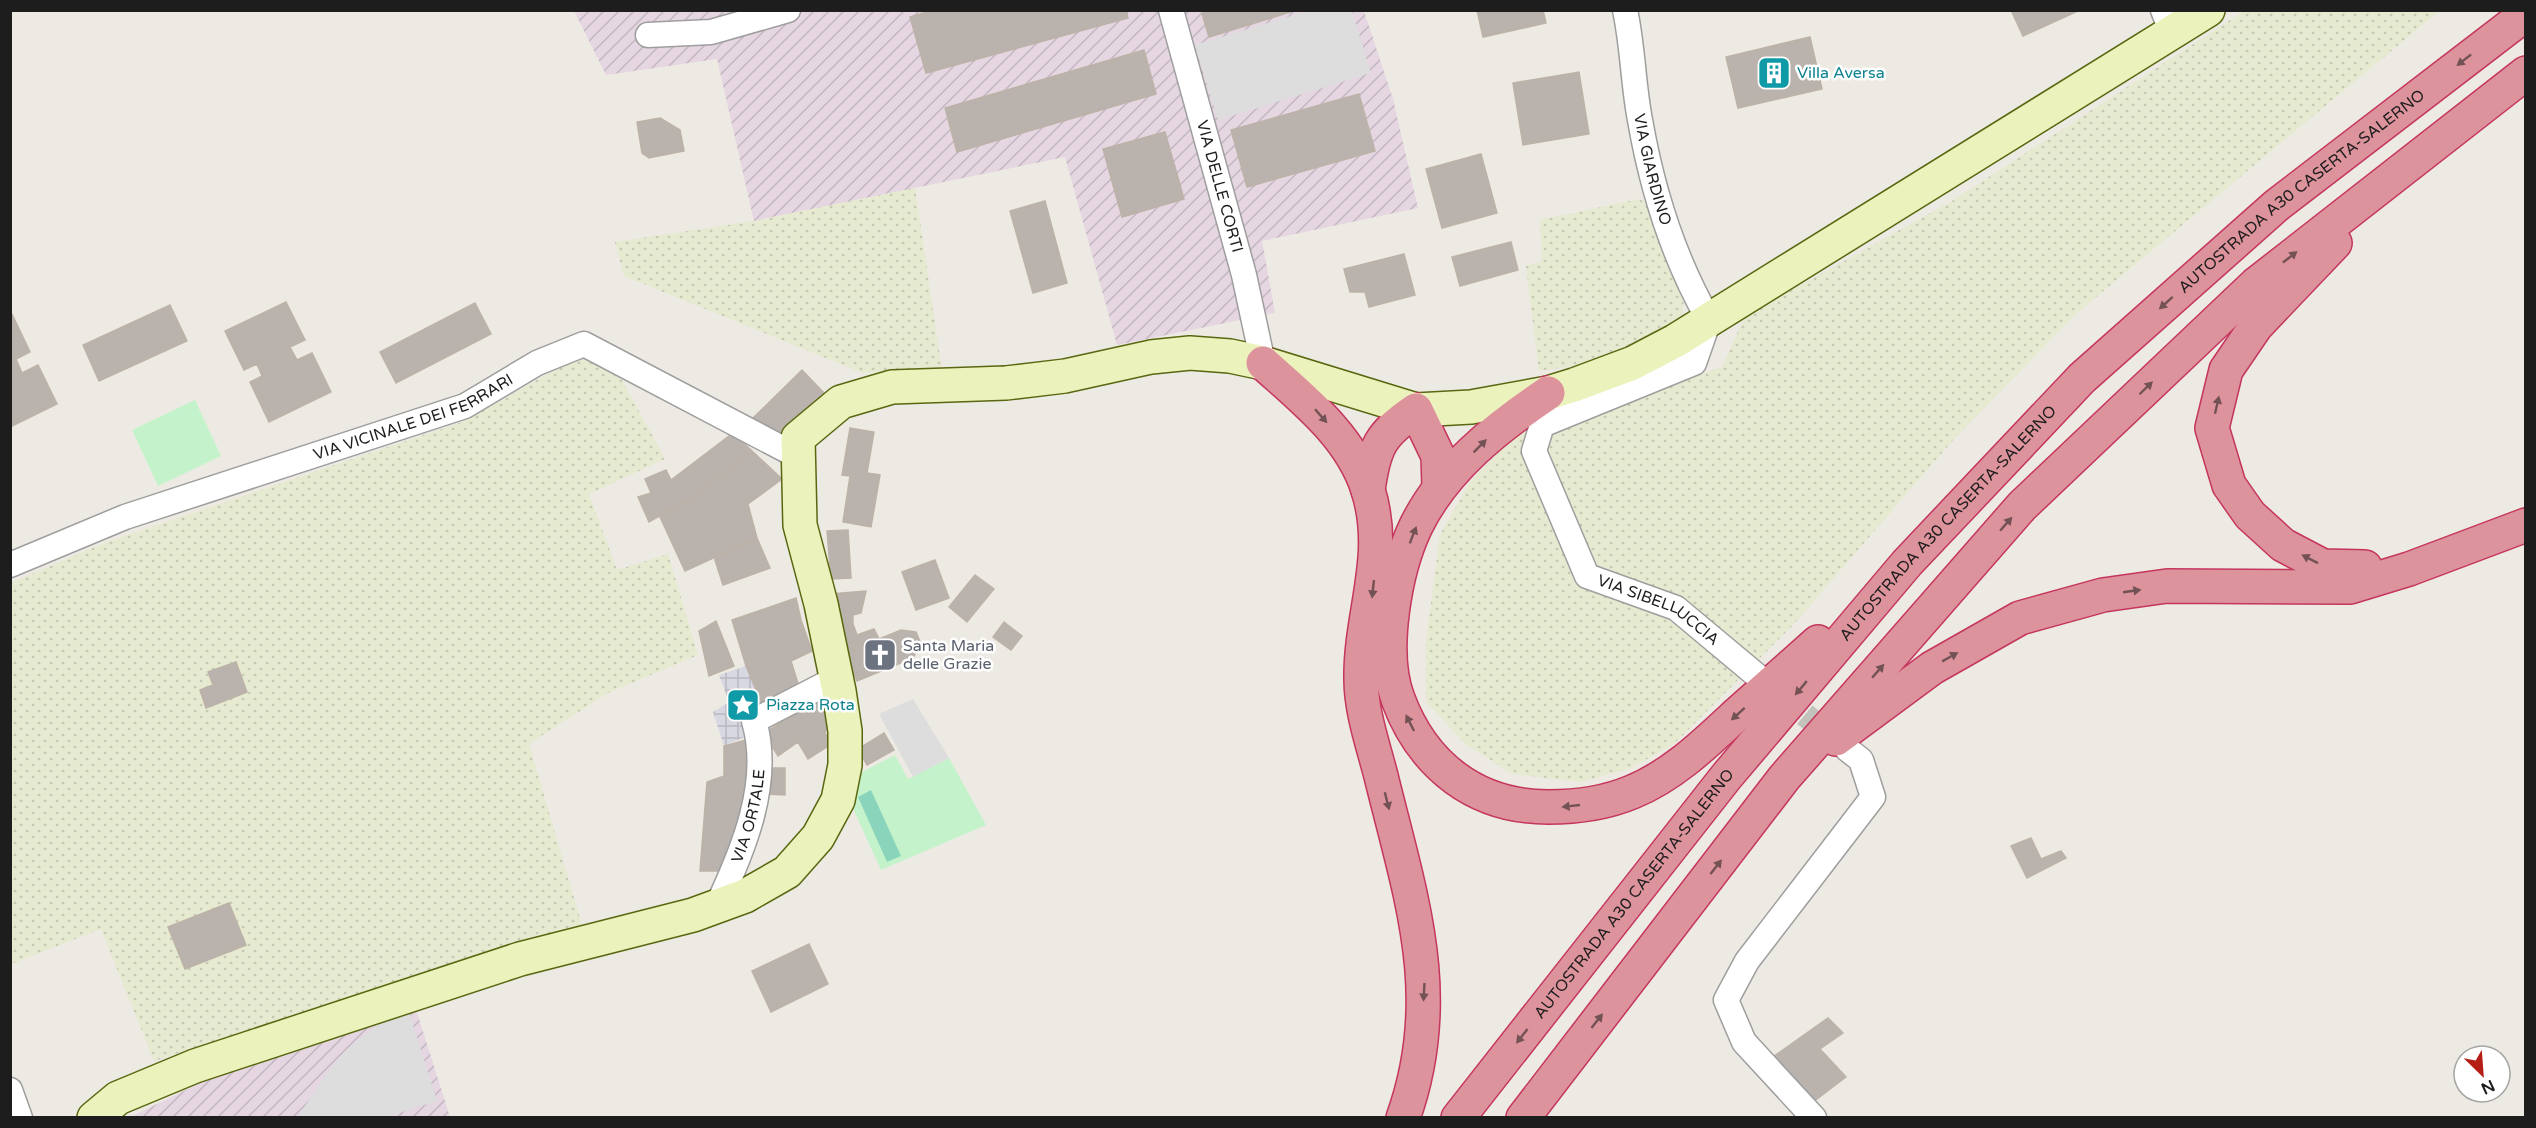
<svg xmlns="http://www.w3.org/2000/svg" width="2536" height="1128" font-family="'Varela Round',sans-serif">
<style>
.industrial{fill:url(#industrial-furrows)}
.farmland{fill:url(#farmland-dots)}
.park{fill:#c4f3cb}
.pitch{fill:#89d4bb}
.parking{fill:#ddd}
.plaza{fill:url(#plaza-grid)}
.building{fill:#bab3ad;stroke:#bdb2a7;stroke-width:1.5}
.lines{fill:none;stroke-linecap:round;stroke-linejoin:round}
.street-tunnel{stroke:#c3c1bb;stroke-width:24;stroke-dasharray:24 12;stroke-linecap:butt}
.street-casing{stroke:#9e9e9e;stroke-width:27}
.secondary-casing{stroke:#596710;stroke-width:36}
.highway-casing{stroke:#c5365f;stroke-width:36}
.street{stroke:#fff;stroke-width:24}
.secondary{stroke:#ecf2bc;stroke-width:33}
.highway{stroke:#dd939c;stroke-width:33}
.oneway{fill:#735256}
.labels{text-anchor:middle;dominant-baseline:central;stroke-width:5;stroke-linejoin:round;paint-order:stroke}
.culture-label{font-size:16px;fill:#0d838f;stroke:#fff;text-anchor:start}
.street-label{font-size:16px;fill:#1d1d1d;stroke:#fff}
.worship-label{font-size:16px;fill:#5b616d;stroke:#fff;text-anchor:start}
</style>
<defs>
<pattern id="industrial-furrows" width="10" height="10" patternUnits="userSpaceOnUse" patternTransform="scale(1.5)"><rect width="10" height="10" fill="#e5d6e1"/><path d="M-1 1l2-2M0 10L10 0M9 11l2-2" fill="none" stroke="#c4b7c1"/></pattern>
<pattern id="farmland-dots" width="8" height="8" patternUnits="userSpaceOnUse" patternTransform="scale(1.5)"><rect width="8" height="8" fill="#e6ead0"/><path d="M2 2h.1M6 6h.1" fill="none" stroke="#c5c8b2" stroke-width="1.8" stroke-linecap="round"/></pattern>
<pattern id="plaza-grid" width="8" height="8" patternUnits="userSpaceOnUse" patternTransform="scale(1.5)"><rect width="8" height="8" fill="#d8d8e2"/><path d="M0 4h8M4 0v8" fill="none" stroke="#b9b9c1"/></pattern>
</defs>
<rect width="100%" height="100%" fill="#edeae3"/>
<path class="industrial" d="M574 11H1364L1393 99 1418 208 1262 241 1275 313 1117 345 1065 157 754 221 717 59 606 75Z
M414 1003 450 1117 128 1118 225 1071Z"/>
<path class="farmland" d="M2244 11H2439L2077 313 1953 440 1794 624 1674 744 1631 768 1581 782 1513 774 1465 744 1426 701V640L1440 535 1470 482 1518 432 1722 367 1745 316 1952 201Z
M915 188 942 370 863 373 624 276 615 242 754 221Z
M1639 199 1651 205 1684 299 1682 318 1592 363 1539 371 1526 266 1542 261 1540 220Z
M582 354 622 380 665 459 589 494 617 570 668 554 698 655 608 693 529 744 584 932 326 1005 154 1061 101 929 11 964V583L104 543 465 421Z"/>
<path class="park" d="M195 400 221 456 158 486 132 430Z
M895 755 908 779 949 758 986 825 881 870 850 802 858 774Z"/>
<path class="pitch" d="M871 790 901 856 887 862 858 797Z"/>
<path class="parking" d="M1311 10 1352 11 1371 73 1218 120 1195 45Z
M913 699 949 758 913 777 879 714Z
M408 1009 437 1101 386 1117 297 1118 327 1073 347 1049 379 1024Z"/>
<path class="plaza" d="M746 666 771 725 724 746 713 712 729 702 719 675Z"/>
<path class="building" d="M933 10H1126L1128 18 926 73 910 17Z
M1201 10H1297L1209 37Z
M1477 10H1543L1546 23 1483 37Z
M2011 10H2080L2023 36Z
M1810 37 1822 89 1738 108 1726 57Z
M1144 50 1156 94 957 152 945 108Z
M1579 72 1589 134 1523 145 1513 83Z
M1359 94 1375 151 1247 187 1231 130Z
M660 118 680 130 684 151 649 158 642 153 637 122Z
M1165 132 1184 199 1122 217 1103 149Z
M1481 154 1497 213 1442 228 1426 169Z
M1045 201 1067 283 1033 293 1010 211Z
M1511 242 1518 270 1460 286 1452 257Z
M1404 254 1415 295 1369 307 1365 292H1350L1344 269Z
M286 302 305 340 290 347 297 360 312 353 331 392 269 422 250 382 262 376 257 364 244 370 225 331Z
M475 303 491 334 396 383 380 352Z
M170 305 187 341 99 381 83 345Z
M12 314 30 352 16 359 22 373 38 365 57 404 10 427Z
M802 370 824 393 775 440 753 418Z
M850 428 874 432 867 473 880 475 871 527 843 522 850 476 842 475Z
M733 433 752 451 698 494 649 522 638 497 651 493 645 479 666 470 671 480Z
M752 451 782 479 748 504 757 538 685 571 660 517 698 494Z
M848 530 851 578 831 579 827 531Z
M757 538 770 568 723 585 714 557Z
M935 560 949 598 916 610 902 572Z
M975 575 994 589 967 622 949 607Z
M866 591 861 613 853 615V624L836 634 830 594Z
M796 598 801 620 812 651 791 661 800 690 764 709 746 666 732 620Z
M716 621 734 666 709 676 699 631Z
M1004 622 1022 636 1011 650 993 637Z
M853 624 857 635 874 629 879 639 845 653 836 634Z
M901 630 916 632 921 644 913 658 857 681 845 653Z
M236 662 247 692 206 708 200 690 213 685 208 672Z
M819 700 833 721 825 732 830 745 808 759 798 742 778 756 764 733Z
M884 733 894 750 867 765 858 749Z
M753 738 742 829 720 871H700L707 782 724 776V746Z
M765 768H785V795L765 794Z
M2031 838 2041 859 2061 851 2066 858 2027 878 2011 846Z
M229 903 246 945 185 969 168 927Z
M809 944 828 984 771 1012 752 971Z
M1828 1018 1843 1033 1820 1049 1846 1077 1813 1102 1773 1057Z"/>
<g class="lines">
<path class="street-tunnel" d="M1777 692 1838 742"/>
<defs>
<g id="street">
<path id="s1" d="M1171 10 1244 275 1263 363"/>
<path id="s2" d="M1625 10C1633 47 1633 84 1640 120 1652 189 1674 259 1709 320L1694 363 1542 425 1534 451 1587 576 1676 608 1761 679"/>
<path d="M2163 10 2172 33"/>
<path d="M648 35 711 32 788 10"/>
<path id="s3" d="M10 565 125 517 465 406 537 363 584 344 799 457"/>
<path id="s4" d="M717 906C743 851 772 782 754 721L837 678"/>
<path d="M10 1090 20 1118"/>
<path d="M1814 1118 1744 1042 1726 1000 1747 961 1873 797 1861 760 1847 749"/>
</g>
<path id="secondary" d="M94 1118 118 1098 195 1066 520 959 693 915 745 896 787 872 818 837 838 800 845 765V731L839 691 821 604 800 525 798 438 841 402 892 387 1006 383 1065 376 1151 357 1190 353 1230 356 1263 363 1416 410 1471 407 1548 393 1574 385 1633 363 1675 341 2208 10"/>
<g id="highway">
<path d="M2335 243 2256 326 2226 370 2212 428 2229 485 2250 515 2283 545 2323 566 2365 567"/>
<path d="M1263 363C1303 399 1351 436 1368 490 1389 556 1360 614 1361 679 1361 711 1373 745 1381 776 1410 895 1447 996 1403 1118"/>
<path d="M1548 393C1496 428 1444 469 1416 526 1395 570 1380 652 1398 699 1423 766 1476 807 1548 807 1577 807 1606 803 1632 792 1672 776 1706 743 1737 714 1764 690 1791 666 1818 642"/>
<path d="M1368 490C1374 447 1380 434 1416 410L1438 456 1439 487"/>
<path d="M1836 739 1932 668 2020 618 2103 595 2167 586 2350 587 2409 569 2526 525"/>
<path id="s5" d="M1458 1118 1726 777 1907 563 2082 378 2277 205 2526 14"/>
<path d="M1523 1118 1784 778 2022 506 2256 284 2526 73"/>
</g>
</defs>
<use href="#street" class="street-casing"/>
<use href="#secondary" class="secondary-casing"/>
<use href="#highway" class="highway-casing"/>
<use href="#street" class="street"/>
<use href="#secondary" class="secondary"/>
<use href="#highway" class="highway"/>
</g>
<defs><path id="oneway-solid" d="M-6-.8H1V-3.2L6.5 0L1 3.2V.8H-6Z" transform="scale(1.5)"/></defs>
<g class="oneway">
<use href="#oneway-solid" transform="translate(2464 60) rotate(142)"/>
<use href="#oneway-solid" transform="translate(2290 257) rotate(-38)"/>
<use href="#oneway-solid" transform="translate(2166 303) rotate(138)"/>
<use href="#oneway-solid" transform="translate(2146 388) rotate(-44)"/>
<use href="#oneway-solid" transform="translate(2217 405) rotate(-77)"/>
<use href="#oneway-solid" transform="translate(1321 416) rotate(49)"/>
<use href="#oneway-solid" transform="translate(1480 446) rotate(-45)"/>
<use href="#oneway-solid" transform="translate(2006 524) rotate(-49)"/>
<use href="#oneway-solid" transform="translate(1413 535) rotate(-69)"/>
<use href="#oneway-solid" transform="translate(2310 559) rotate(-153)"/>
<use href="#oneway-solid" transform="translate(1373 589) rotate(96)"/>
<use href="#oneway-solid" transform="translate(2132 591) rotate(-8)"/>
<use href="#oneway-solid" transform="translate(1950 657) rotate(-29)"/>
<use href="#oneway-solid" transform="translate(1878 671) rotate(-49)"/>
<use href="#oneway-solid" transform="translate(1801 688) rotate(130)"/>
<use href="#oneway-solid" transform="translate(1738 714) rotate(138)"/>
<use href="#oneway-solid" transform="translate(1410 723) rotate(-117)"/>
<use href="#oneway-solid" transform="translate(1387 801) rotate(76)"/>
<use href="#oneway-solid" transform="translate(1571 806) rotate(174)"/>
<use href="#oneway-solid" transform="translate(1716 867) rotate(-52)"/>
<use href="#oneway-solid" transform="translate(1424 992) rotate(93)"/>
<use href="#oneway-solid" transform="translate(1597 1021) rotate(-52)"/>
<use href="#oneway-solid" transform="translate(1522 1036) rotate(128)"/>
</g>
<defs>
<symbol id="building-square" viewBox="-11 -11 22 22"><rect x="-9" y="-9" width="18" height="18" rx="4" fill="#0f9aa8" stroke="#fff"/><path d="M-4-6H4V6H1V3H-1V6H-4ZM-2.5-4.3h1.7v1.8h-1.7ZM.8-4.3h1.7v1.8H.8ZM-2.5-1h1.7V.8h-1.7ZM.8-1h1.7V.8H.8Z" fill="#fff"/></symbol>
<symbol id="church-square" viewBox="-11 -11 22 22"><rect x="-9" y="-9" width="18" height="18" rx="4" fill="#6b7280" stroke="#fff"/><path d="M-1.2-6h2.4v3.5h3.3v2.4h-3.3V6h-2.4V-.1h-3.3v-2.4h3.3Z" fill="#fff"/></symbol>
<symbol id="sight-square" viewBox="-11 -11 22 22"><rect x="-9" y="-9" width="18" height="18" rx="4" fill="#0f9aa8" stroke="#fff"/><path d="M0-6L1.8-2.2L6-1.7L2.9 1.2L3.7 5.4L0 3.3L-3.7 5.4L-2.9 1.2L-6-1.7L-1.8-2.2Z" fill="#fff"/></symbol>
</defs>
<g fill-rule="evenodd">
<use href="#building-square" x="1755" y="54" width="38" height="38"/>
<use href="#church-square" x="861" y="636" width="38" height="38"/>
<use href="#sight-square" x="724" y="686" width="38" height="38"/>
</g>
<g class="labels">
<g class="culture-label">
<text x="1797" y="73">Villa Aversa</text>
<text x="766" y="705">Piazza Rota</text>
</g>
<g class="street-label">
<text stroke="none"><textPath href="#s2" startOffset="162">VIA GIARDINO</textPath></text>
<text stroke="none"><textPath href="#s1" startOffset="183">VIA DELLE CORTI</textPath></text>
<text stroke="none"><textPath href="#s5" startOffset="1257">AUTOSTRADA A30 CASERTA-SALERNO</textPath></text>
<text stroke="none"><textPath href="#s3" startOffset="430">VIA VICINALE DEI FERRARI</textPath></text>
<text stroke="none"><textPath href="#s5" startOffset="771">AUTOSTRADA A30 CASERTA-SALERNO</textPath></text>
<text stroke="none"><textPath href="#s2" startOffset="776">VIA SIBELLUCCIA</textPath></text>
<text stroke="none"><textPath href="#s4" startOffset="96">VIA ORTALE</textPath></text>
<text stroke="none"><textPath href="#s5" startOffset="285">AUTOSTRADA A30 CASERTA-SALERNO</textPath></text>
</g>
<g class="worship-label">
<text x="903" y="646">Santa Maria<tspan x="903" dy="18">delle Grazie</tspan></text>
</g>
</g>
<rect width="2536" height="1128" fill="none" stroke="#1d1d1d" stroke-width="24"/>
<g transform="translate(2482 1074) rotate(155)"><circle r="28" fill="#ffffff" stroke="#a5a5a5" stroke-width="1.5"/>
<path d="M0-4.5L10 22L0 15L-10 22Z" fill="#b41e15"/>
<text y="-9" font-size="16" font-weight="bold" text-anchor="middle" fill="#1d1d1d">N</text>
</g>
</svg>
